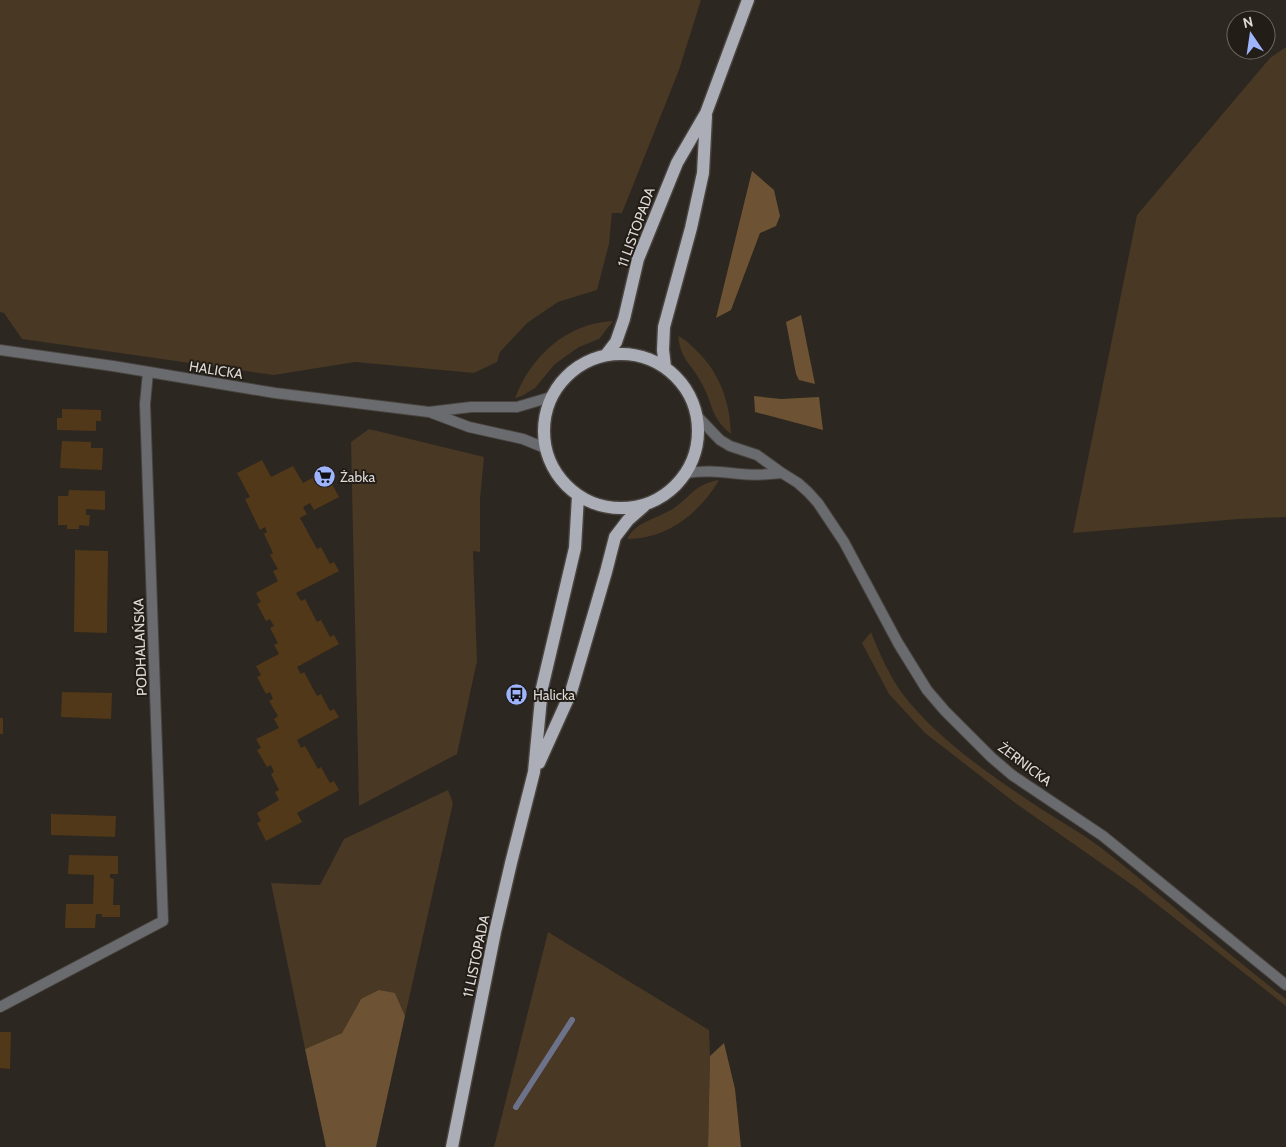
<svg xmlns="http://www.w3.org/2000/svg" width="1286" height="1147" font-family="Cabin,sans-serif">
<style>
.green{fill:#483824}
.forest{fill:#6d5333}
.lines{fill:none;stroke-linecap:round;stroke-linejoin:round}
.stream{stroke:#6c7289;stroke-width:6}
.building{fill:#513818}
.minor-casing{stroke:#48433e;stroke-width:12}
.tertiary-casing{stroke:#48433e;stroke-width:12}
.primary-casing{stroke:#48433e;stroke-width:15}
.minor{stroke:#6a6b6f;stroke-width:10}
.tertiary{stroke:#6a6b6f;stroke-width:10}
.primary{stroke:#abaeb6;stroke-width:12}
.labels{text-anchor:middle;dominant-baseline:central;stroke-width:4;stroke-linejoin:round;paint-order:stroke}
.street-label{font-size:14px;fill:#ddd9d5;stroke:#231d17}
.poi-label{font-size:14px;fill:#ddd9d5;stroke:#231d17;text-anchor:start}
</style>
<rect width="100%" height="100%" fill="#2c2721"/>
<path class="green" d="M0 0H701L679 70 622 213H612L609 244 597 290 558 302 527 323 500 352 497 362 474 373 355 362 274 375 22 339 4 313 0 312Z
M1286 47V517L1239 519 1073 533 1137 215 1270 58Z
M613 321 599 339 579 347 555 364 535 388 522 396 515 398C531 356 567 323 613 321Z
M678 336C685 339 691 345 696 350 720 373 730 402 731 434 710 417 714 406 702 384 692 364 681 361 678 336Z
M369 429 484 457 480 499V552L473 551 477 661 457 754 359 806 351 442Z
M719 480C699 514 667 539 627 539 636 522 653 520 669 511 689 500 693 484 719 480Z
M871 632C879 652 889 675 902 693 932 733 980 768 1022 796 1049 815 1078 830 1104 850 1166 899 1224 951 1286 999V1006L1135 887 1014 802 925 733 889 694 862 643Z
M448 790 453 803 405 1016 395 993 361 999 342 1033 305 1049 271 883 320 885 344 839Z
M548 932 709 1030 710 1056 708 1147H494Z"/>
<path class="forest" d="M752 171 774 190 780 216 776 226 760 233 731 310 716 318Z
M801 315 815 384 799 380 796 374 786 322Z
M754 396 781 399 819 397 823 430 755 412Z
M379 990 395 993 405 1016 376 1147H326L305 1049 342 1033 361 999Z
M724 1043 735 1089 741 1147H708L710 1056Z"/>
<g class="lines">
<path class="stream" d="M516 1107 572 1020"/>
</g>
<path class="building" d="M62 409 101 410V421H96V431L57 430V418H62Z
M62 441 91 442V448H103L102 470 60 468Z
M262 460 271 477 293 466 303 483 325 471 339 497 314 510 310 503 303 507 307 514 300 518 317 549 321 547 330 564 334 562 339 571 296 593 301 601 305 599 317 622 321 620 330 637 334 635 339 644 297 667 301 674 304 672 317 696 321 694 330 711 334 709 339 717 297 740 301 748 305 746 318 769 321 767 330 783 334 781 339 790 297 813 302 822 266 841 257 823 261 821 257 813 279 800 275 792 279 790 271 774 274 772 271 765 267 767 257 750 261 748 256 739 279 728 274 719 278 716 269 701 273 699 270 692 266 694 257 677 261 675 256 666 279 654 274 645 278 643 270 628 274 626 270 619 266 621 257 604 261 602 256 593 278 581 273 571 278 569 270 555 273 553 264 534 267 532 265 527 260 530 259 528 245 499 250 497 237 473Z
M69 490 105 491V510L86 509V515H90L89 526 79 525V529H67V525H58V496H68Z
M75 550 108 551 107 633 74 632Z
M62 692 112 693 111 719 61 717Z
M0 718H3V734H0Z
M51 814 116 816 115 837 51 835Z
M69 855 118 856V874H110V878L114 879 113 905H120V917H102V914H96L95 928H65L66 904H93L94 875 68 874Z
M0 1032H11L10 1069 0 1068Z"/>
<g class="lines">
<defs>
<path id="minor" d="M0 1007 163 921 145 404 148 372"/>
<path id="tertiary" d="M0 350 113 366 275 393 429 412 471 407H517L551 397
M432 413 469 427 523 439 545 448
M697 416 720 440 730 446 757 455 782 473 798 483 808 492 818 503 844 542 898 643 927 690 945 711 991 757 1012 775 1103 836 1286 985
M686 473C708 470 720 472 741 474 755 476 768 474 782 473"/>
<path id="primary" d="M544 431a77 77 0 1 1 154 0a77 77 0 1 1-154 0Z
M606 355 616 342 624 319 638 259 645 242 677 163 706 113 748 0
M665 367 663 350 664 327 691 228 703 173 706 116
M539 763 571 692 606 572 615 537 628 520 644 506
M452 1147 495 932 511 863 534 772 542 688 575 548 578 496"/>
</defs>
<use href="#minor" class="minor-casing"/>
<use href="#tertiary" class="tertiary-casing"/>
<use href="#primary" class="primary-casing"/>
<use href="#minor" class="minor"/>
<use href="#tertiary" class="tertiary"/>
<use href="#primary" class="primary"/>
</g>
<defs>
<symbol id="supermarket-disc" viewBox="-11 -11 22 22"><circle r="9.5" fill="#9eb4fd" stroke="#231d17"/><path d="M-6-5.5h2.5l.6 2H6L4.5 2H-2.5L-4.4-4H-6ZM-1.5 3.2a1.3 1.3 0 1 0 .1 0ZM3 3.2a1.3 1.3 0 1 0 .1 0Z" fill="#111"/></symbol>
<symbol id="bus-disc" viewBox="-11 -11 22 22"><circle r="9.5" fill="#9eb4fd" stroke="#231d17"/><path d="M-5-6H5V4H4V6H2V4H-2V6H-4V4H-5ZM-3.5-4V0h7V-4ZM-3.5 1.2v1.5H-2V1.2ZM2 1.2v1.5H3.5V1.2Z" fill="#111"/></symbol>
</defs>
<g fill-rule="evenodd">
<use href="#supermarket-disc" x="312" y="464" width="25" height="25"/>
<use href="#bus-disc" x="504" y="682" width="25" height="25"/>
</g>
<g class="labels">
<g class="street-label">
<text transform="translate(636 227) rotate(-70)">11 LISTOPADA</text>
<text transform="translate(216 370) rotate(9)">HALICKA</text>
<text transform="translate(140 647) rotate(-92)">PODHALAŃSKA</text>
<text transform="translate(1025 764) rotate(37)">ŻERNICKA</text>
<text transform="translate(476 956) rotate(-78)">11 LISTOPADA</text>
</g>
<g class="poi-label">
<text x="340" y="477">Żabka</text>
<text x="533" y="695">Halicka</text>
</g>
</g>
<g transform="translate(1251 35) rotate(347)"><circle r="24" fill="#231d17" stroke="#6d6863"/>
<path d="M0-4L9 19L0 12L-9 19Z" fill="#9eb4fd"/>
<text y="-8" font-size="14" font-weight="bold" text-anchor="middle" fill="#ddd9d5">N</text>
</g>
</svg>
